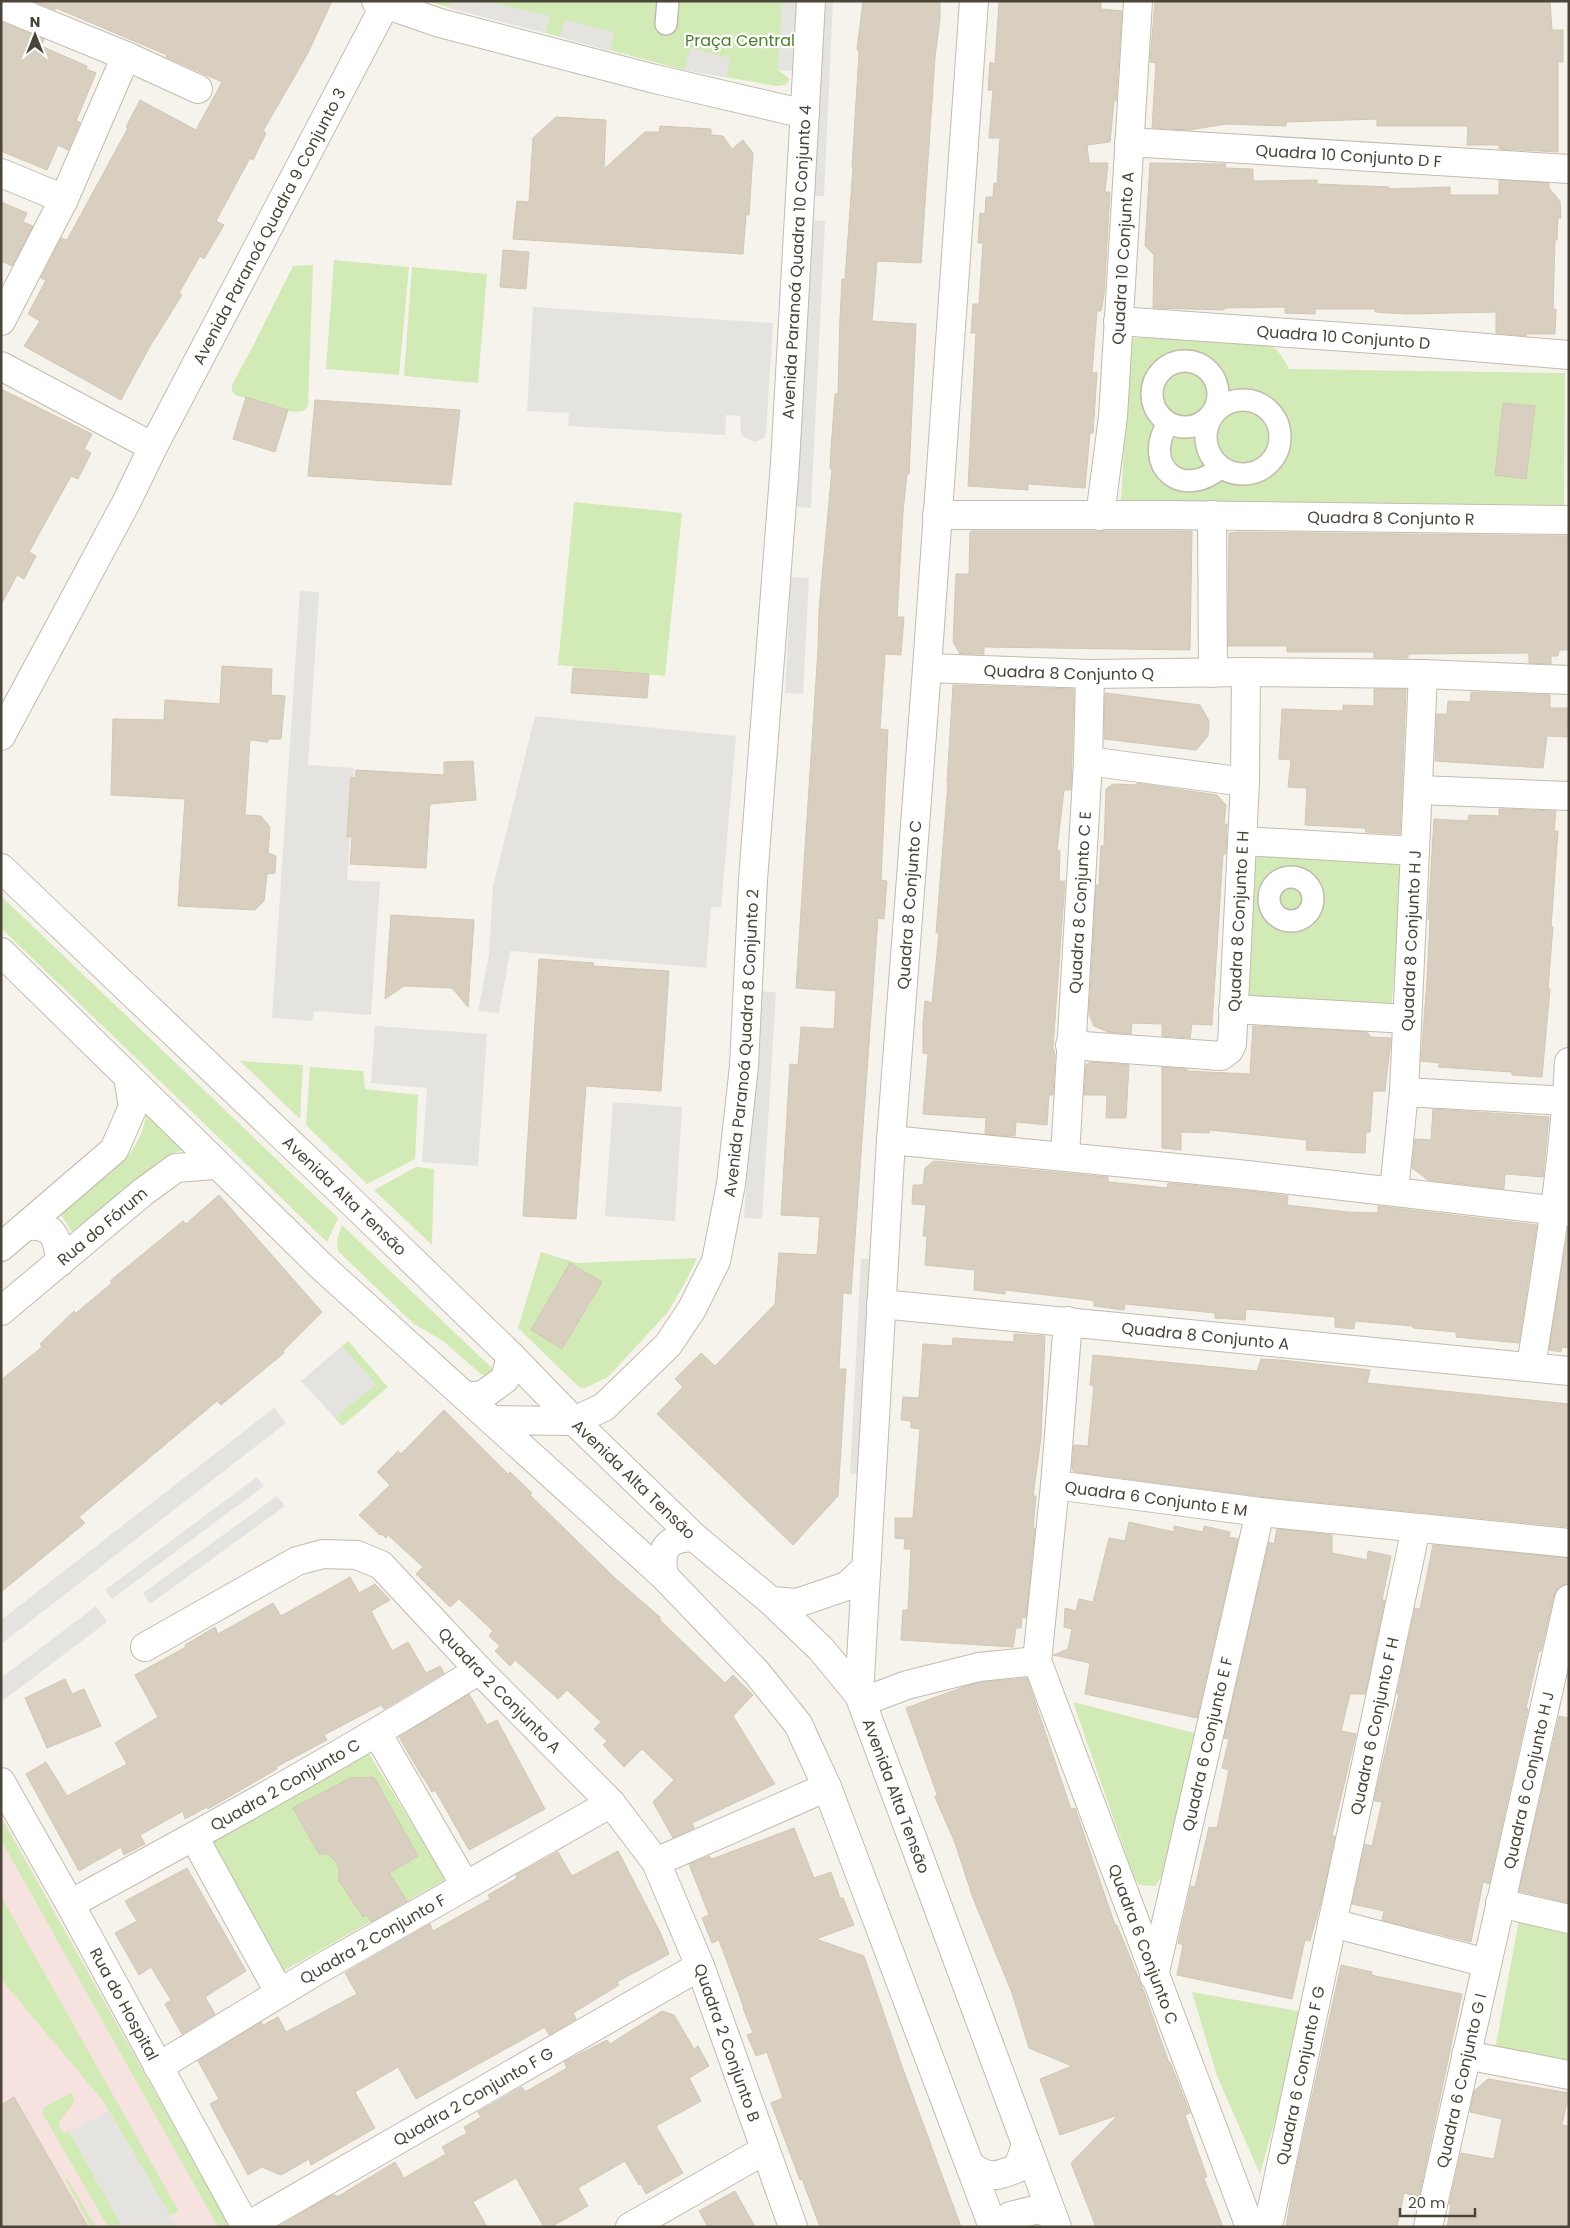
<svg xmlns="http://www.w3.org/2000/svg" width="1570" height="2228" font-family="Poppins,sans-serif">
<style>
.medical{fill:#f6e3e0}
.green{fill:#d2eab5}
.parking{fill:#e5e3e0}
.building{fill:#d8cfc1;stroke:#d3c7b4}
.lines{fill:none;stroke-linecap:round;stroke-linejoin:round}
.pedestrian-casing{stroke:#c2bbae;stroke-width:24}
.minor-casing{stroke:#c2bbae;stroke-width:30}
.tertiary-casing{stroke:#c2bbae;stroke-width:30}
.pedestrian{stroke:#fff;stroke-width:21}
.minor{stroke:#fff;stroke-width:28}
.tertiary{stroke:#fff;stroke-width:28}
.labels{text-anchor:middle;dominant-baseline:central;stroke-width:4.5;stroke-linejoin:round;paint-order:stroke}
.park-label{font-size:16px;fill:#4a7f2a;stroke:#fff}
.street-label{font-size:16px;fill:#4b4439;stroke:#fff}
</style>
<rect width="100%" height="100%" fill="#f6f3ec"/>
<path class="medical" d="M1 1815 231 2227H1Z"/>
<path class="green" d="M426 1H783L778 70 790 79 785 85 777 86 684 70Z
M334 260 409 267 399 375 326 369Z
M313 265 308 406 304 411 293 412 235 395 232 391V385L253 346 293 266Z
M412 267 487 274 478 383 404 376Z
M1253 337C1271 343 1281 351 1289 369L1565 373 1564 505 1121 500 1130 338Z
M574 502 682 513 665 676 558 665Z
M1254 846 1406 858 1391 1009 1245 1002Z
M1 896 338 1218 327 1242 1 928Z
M240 1061 303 1065 300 1119Z
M310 1067 363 1071 365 1089 418 1095 415 1159 367 1184 306 1125Z
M147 1106 190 1148 174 1153 163 1159 73 1234 60 1213 126 1158C139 1143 146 1126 147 1106Z
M416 1167 434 1169 432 1245 374 1190Z
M342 1225 497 1373 488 1376 482 1375 443 1341 414 1324 338 1251 337 1240Z
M541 1252 577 1263 697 1258 687 1279 668 1312 608 1377 585 1388 579 1387 518 1328Z
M348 1341 388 1387 342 1426 335 1418 375 1384 342 1346Z
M1073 1702 1198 1734 1165 1872 1155 1886 1139 1885 1134 1877Z
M366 1749 446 1879 280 1973 207 1840Z
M1 1817 230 2227H218L1 1840Z
M1 1896 178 2210 177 2212 170 2215 103 2101 1 1979Z
M1519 1920 1569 1929V2069L1494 2055Z
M1192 1992 1303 2012 1287 2078 1260 2174 1217 2076Z
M71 2093 75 2101 59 2122 60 2129 64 2133 69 2131 122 2227H108L43 2114 44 2107Z
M67 2178 96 2227H91L65 2179Z"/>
<path class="parking" d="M452 1H484L550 16 545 33 449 8Z
M782 1H811L807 72 778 70Z
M819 1H833L824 196H811Z
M565 20 614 32 610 51 560 37Z
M691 48 730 58 727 77 684 70Z
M808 220 825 221 811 508 795 507Z
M533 307 773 323 766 433 764 438 755 442 744 437 741 433 740 416 726 415 725 435 568 426 569 413 527 411Z
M791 577 809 578 803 694 785 693Z
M300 591 319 592 308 765 354 768 347 880 380 882 371 1015 314 1011 312 1021 272 1018Z
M535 716 736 736 721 907H711L706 968 510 951 499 1013 478 1011 489 955 493 886Z
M758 991 776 992 762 1219 744 1218Z
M375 1026 487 1034 478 1166 422 1162 427 1088 371 1083Z
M613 1102 682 1107 675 1221 605 1216Z
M861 1259H878L867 1475 850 1474Z
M342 1346 376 1384 335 1418 301 1381Z
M274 1408 286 1423 1 1644V1620Z
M257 1477 264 1486 112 1599 105 1590Z
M277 1496 285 1506 150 1604 143 1593Z
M96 1606 107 1622 1 1702V1678Z
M108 2111 170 2215 177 2227H122L69 2131Z"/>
<path class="building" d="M33 1H332L308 53 263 131 266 133 253 160 250 158 216 221 224 225 204 259 200 256 179 293 182 295 150 346 121 400 24 346 40 321 28 314 46 280 41 278 61 238 67 240 128 128 126 127 140 100 196 130 222 82 166 57 167 55 56 8 55 10Z
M863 1H940V18L935 57 921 263 877 261 872 321 916 324 909 474H907L903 512 897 617H904L901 655 885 654 880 729 888 730 881 880 887 881 884 919 878 918 851 1294 843 1293 839 1369H846L838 1496 793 1545 657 1414 683 1387 675 1379 701 1353 715 1366 775 1304 779 1253 817 1255 820 1217 781 1215 790 1064 798 1065 801 1027 834 1029 836 991 796 988 818 649 819 609 832 469H830L831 449 835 394H838L840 318 842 279H845L853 167H852L859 53 857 49Z
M1008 1H1101V9L1122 11 1116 101H1114L1110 142 1087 145 1089 163H1108L1105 192H1110L1104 295 1101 311H1097L1092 372 1097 373 1093 433H1090L1085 488 1028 484V490L968 486 976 333H971L973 304H979L983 243H978L980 213 985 214 986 197H993L994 183 997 184 1000 138H989L993 90H988L990 62 995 64 999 2Z
M1155 1H1550L1552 30H1563V62H1558V152L1499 149V145H1467L1468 126H1377V119L1286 122V126L1226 124 1189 130 1152 128 1156 63 1150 62Z
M1 22 44 39 41 46 87 66 86 69 96 73 76 121 80 122 68 150 58 145 47 170 1 151Z
M556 117 606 120 604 169 645 132H659L660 126 711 129V135L723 136 732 149 743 140 753 153 749 215H746L743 254 513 239 517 201 529 202 533 138Z
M1150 163 1226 164 1225 168 1253 169V181L1317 180V184L1389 187V189L1450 187V195H1499V180L1549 183V188L1560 201 1561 218H1558L1557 240H1555L1553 309H1556L1555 334H1526V336L1496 333V312L1406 314 1375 312V309H1315V314L1285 313V307L1224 308V310L1153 308 1154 255 1145 246Z
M1 202 27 213 23 222 33 226 12 266 1 261Z
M503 250 529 252 526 289 500 287Z
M1 389 92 434 84 449 91 453 78 479 71 476 29 552 36 556 24 579 17 575 1 605Z
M246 397 288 410 275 452 233 439Z
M315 400 460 410 451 485 308 476Z
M1503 403 1535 406 1526 479 1495 475Z
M972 531H1192L1190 650 984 647V654H960L953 642 956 574H969L970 532Z
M1239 532 1569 536V650H1559L1558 656H1551V664L1529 663V653L1408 654V658H1374V652H1287V646H1228L1229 533Z
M222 666 272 669 271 695 285 696 281 739H268V742L250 740 245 815 261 816 270 827 268 853 276 856 275 873 267 874 264 901 255 910 178 906 185 799 111 795 113 719 164 720 165 700 220 704Z
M573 668 649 674 647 698 571 693Z
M953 685 1074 689 1071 790H1064L1057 850 1060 851 1059 881H1065L1053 1048 1055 1054 1053 1095H1049L1047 1125 1016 1122 1015 1136 985 1134 986 1118 923 1114 928 1054 923 1053V1023L925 1001 932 1003 939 933H936L948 782H947Z
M1374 689H1406L1400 834 1366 832 1365 828 1305 825 1307 788 1288 787 1291 760 1279 759 1282 709 1343 711V705L1374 706Z
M1471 692 1550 695V708H1568L1567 737 1547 736 1543 768 1435 761 1437 714H1447L1448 701 1470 702Z
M1105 693 1200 705 1209 721 1208 736 1196 750 1104 739Z
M473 761 476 800 430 804 426 868 350 864 352 837H347L351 777 355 778 356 770 444 775V762Z
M1137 783 1217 795 1226 805 1224 824H1227L1226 854H1223L1212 1025 1192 1024 1190 1038 1162 1036V1024L1132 1023 1131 1034 1108 1032 1094 1026 1089 1014 1096 885H1099L1101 846H1104L1106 789 1113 784 1137 785Z
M1499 809 1556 811 1554 831H1558L1551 927H1553L1548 989H1550L1542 1077 1512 1075V1072L1438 1067 1440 1063 1421 1061 1427 980 1430 920 1428 919 1434 819 1468 821 1469 815 1499 816Z
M391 915 474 920 468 1007 452 988 404 986 385 999Z
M539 959 594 963 593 966 669 971 661 1091 586 1086 576 1219 523 1216Z
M1253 1026 1367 1032 1371 1037 1391 1038 1385 1091H1373L1370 1132H1366L1365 1153 1306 1150 1307 1140 1210 1130 1209 1133 1181 1132V1150L1162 1148V1067L1187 1069 1186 1071 1250 1074Z
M1090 1062 1129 1065 1126 1118H1106L1107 1095H1084L1086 1065Z
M1433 1109 1549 1117 1543 1177 1505 1174 1504 1189 1428 1180 1412 1168 1415 1139 1431 1140Z
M934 1161 1108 1177V1182L1167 1188 1168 1183 1258 1192 1288 1196 1287 1205 1347 1212 1378 1213V1206L1537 1225 1519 1343 1456 1337V1332L1413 1328V1326L1355 1321 1354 1329 1335 1327V1317L1246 1309 1245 1320 1215 1318V1313L1125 1304 1124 1310 1094 1306V1301L1089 1300 1005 1290V1294L974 1290 975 1270 925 1265 927 1236H923L926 1205 912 1204 913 1185H923L925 1168Z
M219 1195 322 1312 283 1351 284 1353 221 1405 217 1401 79 1517 85 1523 1 1592V1380L42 1347 40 1344 74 1311 76 1313 112 1283 110 1281 183 1221 186 1224Z
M1568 1229 1569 1348 1562 1347 1561 1352 1549 1350Z
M570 1263 602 1282 562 1349 531 1330Z
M1014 1334 1045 1336 1041 1438 1033 1496H1036L1033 1528H1035L1026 1618 1022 1617 1021 1628H1016L1013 1647 901 1640 903 1610H908L911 1549H904L905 1539 895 1538V1518H913L920 1429 911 1428V1421L901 1420 903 1397 919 1398 923 1344 952 1346 953 1338 1014 1342Z
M1093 1355 1257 1371 1261 1359 1281 1360 1370 1370 1367 1383 1569 1404V1527L1265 1497 1074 1472 1072 1469 1074 1445 1088 1446 1094 1386 1090 1385Z
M444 1410 508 1474 510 1472 532 1493 530 1495 616 1579 660 1617V1620L725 1683 733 1675 753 1695 733 1716 775 1784 692 1823 694 1828 673 1838 653 1802 674 1780 642 1749 624 1767 603 1745 607 1741 594 1729 601 1722 567 1690 558 1699 515 1660 510 1666 495 1651 500 1646 489 1636 493 1631 459 1599 450 1607 416 1574 423 1567 388 1535 386 1538 381 1534 380 1535 359 1515 390 1485 377 1472 398 1451 401 1454Z
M1129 1522 1174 1532V1526L1203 1532 1204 1526 1230 1532 1229 1537 1238 1539 1197 1718 1085 1694 1090 1663 1053 1655 1068 1649 1072 1629 1064 1627 1065 1608 1076 1611 1079 1599 1093 1602 1109 1538 1125 1541Z
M1277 1529 1332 1535V1553L1367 1560 1368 1551 1391 1556 1382 1600H1385L1365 1694H1350L1341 1731 1356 1734 1332 1836H1335L1322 1898 1310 1941 1305 1940 1292 1999 1177 1975 1183 1945 1178 1943 1191 1886 1195 1887 1209 1827 1217 1828 1229 1770 1222 1768 1229 1739 1224 1738 1268 1546 1269 1542 1274 1544Z
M1433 1545 1569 1558V1584L1558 1588 1554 1595 1541 1651H1539L1526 1708 1528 1709 1489 1884 1483 1882 1471 1942 1382 1920 1384 1911 1352 1904 1365 1844 1372 1846 1382 1802 1374 1801 1399 1694H1397L1415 1608 1420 1609Z
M350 1577 359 1593 375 1584 390 1600 371 1611 392 1651 408 1642 426 1673 440 1666 444 1673 384 1709 381 1705 324 1735 327 1740 276 1767 277 1769 208 1809 207 1807 185 1819 183 1811 140 1835 145 1844 124 1855 121 1847 79 1871 26 1774 46 1762 67 1796 127 1764 115 1743 158 1717 135 1675 186 1647 185 1645 215 1627 218 1634 273 1603 281 1616Z
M1027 1678 1071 1809 1075 1808 1115 1925H1117L1144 1992 1169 2063 1170 2062 1190 2113 1185 2115 1207 2177 1204 2178 1223 2227H1096L1071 2163 1118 2115 1060 2135 1040 2079 1072 2066 1029 2048 1012 1993 973 1898 955 1843 935 1797 937 1794 906 1708 966 1686 982 1682Z
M65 1679 72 1694 84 1689 101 1726 47 1748 25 1698Z
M469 1694 487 1725 497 1720 545 1809 469 1850 435 1790 432 1792 424 1778H423L399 1737Z
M1559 1716 1569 1718V1903L1519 1891Z
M374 1777 418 1856 389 1873 407 1901 371 1922 367 1915 363 1917 339 1881V1869L336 1862 328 1854H319L293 1808 350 1778Z
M794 1828 814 1878 831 1872 840 1898H843L854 1925 816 1939 864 1956 903 2069 961 2227H820L802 2179 800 2180 771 2103 783 2098 767 2052 756 2056 747 2035 753 2033 743 2008H744L719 1940 712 1943 702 1918 709 1915 689 1864 709 1856 712 1859Z
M618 1851 660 1932 669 1954 617 1982 619 1985 573 2013 576 2019 549 2035 545 2027 416 2099 398 2067 355 2092 375 2128 311 2165 309 2159 281 2175 262 2167 248 2175 210 2104 219 2099 198 2061 261 2022 263 2025 278 2017 286 2032 357 1994 345 1973 430 1924 433 1931 490 1899 488 1895 517 1878 516 1875 558 1852 572 1876Z
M187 1868 246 1971 205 1997 215 2014 182 2034 165 2004 171 2000 151 1967 139 1975 115 1933 137 1921 125 1901Z
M1341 1965 1372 1972 1371 1975 1462 1994 1419 2197 1404 2193 1397 2227H1286L1293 2184Z
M662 2011 674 2015 694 2049 698 2046 709 2066 689 2078 701 2101 656 2126 683 2173 646 2194 641 2184 639 2185 625 2161 578 2188 588 2206 551 2227H544L516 2178 473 2202 487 2227H278L332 2195H336L337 2197 395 2162 404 2178 446 2154 442 2147 467 2133 464 2127 481 2117 478 2112 522 2087 525 2092 567 2068 564 2062 607 2040 610 2044Z
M1488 2079 1569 2093 1562 2125 1569 2126V2227H1447L1451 2205 1449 2204 1461 2153 1494 2159 1502 2119 1470 2112 1474 2091Z
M14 2097 61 2179 88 2227H1V2105Z
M735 2191 755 2227H708L699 2211Z"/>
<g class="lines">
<defs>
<path id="pedestrian" d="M666 24 668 1
M1152 394a33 33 0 1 1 66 0a33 33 0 1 1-66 0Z
M1206 437a37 37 0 1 1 74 0a37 37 0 1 1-74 0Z
M1168 423C1141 467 1183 501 1221 467
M1269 899a22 22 0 1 1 44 0a22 22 0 1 1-44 0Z"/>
<g id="minor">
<path d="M376 1 440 23 655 79 805 114"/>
<path d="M1 5 126 56 198 89"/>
<path id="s1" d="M1129 142 1569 169"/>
<path d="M1 173 64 199"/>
<path d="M1 321 64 199 126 56"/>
<path id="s2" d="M1118 321 1403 341 1569 355"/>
<path d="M1 366 153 447"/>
<path id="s3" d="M937 515H1164L1569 520"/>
<path d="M1212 515 1213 673"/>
<path id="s4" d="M1100 516 1113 417 1138 1"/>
<path id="s5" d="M927 668 1090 674 1246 672 1423 674 1569 680"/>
<path d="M1088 761 1245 782"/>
<path d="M1419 790 1569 796"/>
<path d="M1243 841 1415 851"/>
<path d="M1233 1009 1407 1019"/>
<path id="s6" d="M1070 1045 1221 1056 1229 1050 1232 1044 1245 782 1246 672"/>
<path d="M1404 1092 1567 1101"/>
<path d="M891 1140 1238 1174 1569 1212"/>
<path id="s7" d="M1065 1156 1088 761 1090 674"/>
<path id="s8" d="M1394 1191 1404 1092 1423 674"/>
<path id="s9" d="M881 1304 1569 1371"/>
<path id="s10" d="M1068 1321 1055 1485 1037 1661 1250 2227"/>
<path d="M1531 1366C1547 1265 1564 1164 1569 1062"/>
<path id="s11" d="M1055 1485 1260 1512 1569 1543"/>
<path d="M771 1601 797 1603 847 1586 866 1568"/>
<path id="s12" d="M145 1647 297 1561 323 1554 357 1555 381 1565 479 1670 611 1803 656 1862 700 1966 793 2227"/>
<path id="s13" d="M859 1695 891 1140 927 668 974 1"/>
<path d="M862 1702 907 1685 979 1667 1037 1661"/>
<path d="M377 1733 465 1885"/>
<path id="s14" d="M1 1782 70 1904 246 2227 700 1966"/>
<path d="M194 1837 279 1992"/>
<path d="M656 1862 827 1787"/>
<path d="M1500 1903 1569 1919"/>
<path id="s15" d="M70 1904C208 1829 346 1753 479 1670"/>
<path d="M1332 1923 1487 1963"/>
<path id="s16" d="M1154 1976 1260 1512"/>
<path d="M1466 2055 1569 2075"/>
<path id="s17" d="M158 2067 316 1971 611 1803"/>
<path d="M630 2227 765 2150"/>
<path id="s18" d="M1268 2227 1416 1528"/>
<path id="s19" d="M1428 2227 1569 1599"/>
</g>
<g id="tertiary">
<path id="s20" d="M1 736 127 501 153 447 387 1"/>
<path id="s21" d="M1 868 354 1204 511 1356 574 1421 694 1537 771 1601 821 1649 859 1695 1057 2227"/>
<path d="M1 952 320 1265 664 1576 757 1673 798 1724 827 1787 993 2227"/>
<path d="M27 1226C54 1224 58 1238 60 1262"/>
<path d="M1 1247 114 1150 133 1107 128 1077"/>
<path id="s22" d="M1 1311 143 1192 176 1168 215 1165"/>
<path d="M466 1397 483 1395 505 1379 511 1356"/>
<path id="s23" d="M492 1420 574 1421 604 1407 668 1345 692 1309 716 1261 731 1184 744 1066 753 880 785 463 811 1"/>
<path d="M664 1576C659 1549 666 1538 694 1537"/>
<path d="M971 2166C990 2180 997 2176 1018 2168L1026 2144"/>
<path d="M1004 2227 1010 2216 1039 2209 1052 2215"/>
</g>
</defs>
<use href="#pedestrian" class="pedestrian-casing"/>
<use href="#minor" class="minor-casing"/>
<use href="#tertiary" class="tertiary-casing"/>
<use href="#pedestrian" class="pedestrian"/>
<use href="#minor" class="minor"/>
<use href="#tertiary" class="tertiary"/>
</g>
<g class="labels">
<g class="park-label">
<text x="740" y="40">Praça Central</text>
</g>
<g class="street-label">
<text stroke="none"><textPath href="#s1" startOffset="220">Quadra 10 Conjunto D F</textPath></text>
<text stroke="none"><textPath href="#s20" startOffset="576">Avenida Paranoá Quadra 9 Conjunto 3</textPath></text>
<text stroke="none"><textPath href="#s4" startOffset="259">Quadra 10 Conjunto A</textPath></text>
<text stroke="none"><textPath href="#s23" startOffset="1304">Avenida Paranoá Quadra 10 Conjunto 4</textPath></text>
<text stroke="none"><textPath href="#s2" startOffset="226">Quadra 10 Conjunto D</textPath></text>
<text stroke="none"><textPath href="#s3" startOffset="454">Quadra 8 Conjunto R</textPath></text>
<text stroke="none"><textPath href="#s5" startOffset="142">Quadra 8 Conjunto Q</textPath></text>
<text stroke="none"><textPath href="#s7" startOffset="254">Quadra 8 Conjunto C E</textPath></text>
<text stroke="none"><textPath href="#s13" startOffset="792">Quadra 8 Conjunto C</textPath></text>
<text stroke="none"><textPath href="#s6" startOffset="291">Quadra 8 Conjunto E H</textPath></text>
<text stroke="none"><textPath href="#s8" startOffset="251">Quadra 8 Conjunto H J</textPath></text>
<text stroke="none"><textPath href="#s23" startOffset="521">Avenida Paranoá Quadra 8 Conjunto 2</textPath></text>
<text stroke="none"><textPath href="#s21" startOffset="475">Avenida Alta Tensão</textPath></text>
<text stroke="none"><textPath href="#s22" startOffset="132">Rua do Fórum</textPath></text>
<text stroke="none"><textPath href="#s9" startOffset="326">Quadra 8 Conjunto A</textPath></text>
<text stroke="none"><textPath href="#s21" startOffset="880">Avenida Alta Tensão</textPath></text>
<text stroke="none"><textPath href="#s11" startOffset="102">Quadra 6 Conjunto E M</textPath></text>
<text stroke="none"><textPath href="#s12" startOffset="434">Quadra 2 Conjunto A</textPath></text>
<text stroke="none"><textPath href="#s18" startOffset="512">Quadra 6 Conjunto F H</textPath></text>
<text stroke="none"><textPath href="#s16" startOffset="238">Quadra 6 Conjunto E F</textPath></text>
<text stroke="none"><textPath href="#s19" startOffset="458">Quadra 6 Conjunto H J</textPath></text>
<text stroke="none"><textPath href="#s15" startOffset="246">Quadra 2 Conjunto C</textPath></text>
<text stroke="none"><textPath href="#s21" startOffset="1300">Avenida Alta Tensão</textPath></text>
<text stroke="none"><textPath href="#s17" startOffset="250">Quadra 2 Conjunto F</textPath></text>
<text stroke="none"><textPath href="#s10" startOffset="644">Quadra 6 Conjunto C</textPath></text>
<text stroke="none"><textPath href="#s14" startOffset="254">Rua do Hospital</textPath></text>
<text stroke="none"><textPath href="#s12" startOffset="861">Quadra 2 Conjunto B</textPath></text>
<text stroke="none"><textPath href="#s18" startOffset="155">Quadra 6 Conjunto F G</textPath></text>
<text stroke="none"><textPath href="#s19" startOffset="150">Quadra 6 Conjunto G I</textPath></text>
<text stroke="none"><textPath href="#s14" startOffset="770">Quadra 2 Conjunto F G</textPath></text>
</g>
</g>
<rect width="1570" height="2228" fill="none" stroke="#4b4439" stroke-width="5"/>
<g transform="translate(35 35)" stroke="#ffffff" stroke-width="4" paint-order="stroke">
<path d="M0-4L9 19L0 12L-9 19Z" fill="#4b4439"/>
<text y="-8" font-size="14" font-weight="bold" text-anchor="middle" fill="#4b4439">N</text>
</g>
<path d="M1400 2208v8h75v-8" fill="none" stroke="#4b4439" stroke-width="2.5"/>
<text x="1408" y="2208" font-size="15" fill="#4b4439" stroke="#ffffff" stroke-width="4" paint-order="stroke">20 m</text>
</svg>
